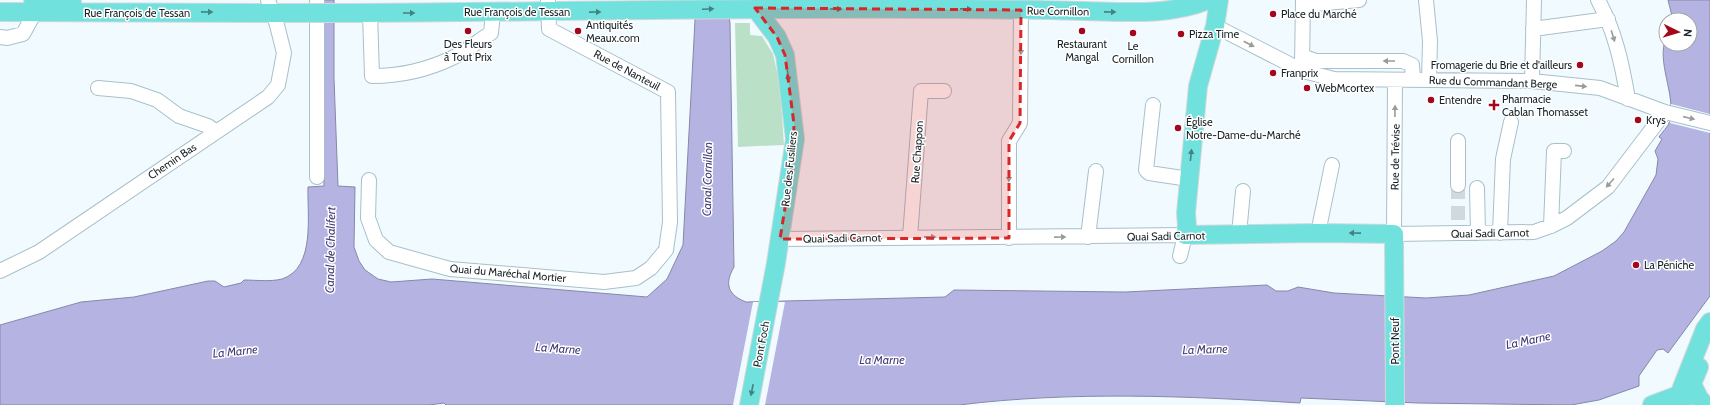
<svg xmlns="http://www.w3.org/2000/svg" width="1710" height="405" font-family="Cabin,sans-serif">
<style>
.green{fill:#bae0c8}
.water{fill:#b5b3e2;stroke:#8688a9}
.pier{fill:#f1fbff}
.lines{fill:none;stroke-linecap:round;stroke-linejoin:round}
.minor-tunnel{stroke:#d0dade;stroke-width:14;stroke-dasharray:14 7;stroke-linecap:butt}
.minor-casing{stroke:#a8c0c9;stroke-width:16}
.major-casing{stroke:#d5d7d8;stroke-width:20}
.minor{stroke:#fff;stroke-width:14}
.major{stroke:#71e1dd;stroke-width:18}
.major-bridge-casing{stroke:#d5d7d8;stroke-width:20;stroke-linecap:butt}
.major-bridge{stroke:#71e1dd;stroke-width:18}
.oneway{fill:#448281}
.oneway2{fill:#979c9d}
.marked{fill:#d62828;fill-opacity:0.2;stroke:#d62828;stroke-width:3;stroke-dasharray:8 5;stroke-linejoin:round}
.poi-dot{fill:#a3071b;stroke:#fff;stroke-width:1.5}
.labels{text-anchor:middle;dominant-baseline:central;stroke-width:3;stroke-linejoin:round;paint-order:stroke}
.street-label{font-size:11px;fill:#182225;stroke:#fff}
.poi-label{font-size:11px;fill:#182225;stroke:#fff;text-anchor:start}
.water-label{font-size:12px;font-style:italic;fill:#443c77;stroke:#fff}
</style>
<rect width="100%" height="100%" fill="#f1fbff"/>
<path class="green" d="M735 23H750V35L762 36 773 54 780 85 784 145 738 147Z"/>
<path class="water" d="M321 0H334V78L338 186 355 187 354 247 359 261 365 270 378 279 391 282 432 279 647 297 667 279 683 245 695 20 693 0H726L730 23 734 267C724 284 728 295 746 302L945 297 954 290 1125 292 1267 285 1276 291H1288L1298 287 1334 293 1426 298 1469 295 1554 276 1602 251 1616 241 1624 232 1656 175 1658 159 1655 151 1662 139 1659 137C1662 132 1668 127 1670 121 1676 94 1656 62 1666 38V44H1690V20H1673L1668 0H1710V296L1668 353 1663 349 1657 350 1639 376V386L1599 400 1571 405 1418 403 1301 398 1300 403C1187 396 1072 391 959 405H446L444 403 429 405H0V325L81 302 134 297 208 281H215L224 287 241 283 244 280C256 280 270 282 282 279 316 268 307 214 308 187L324 186Z"/>
<path class="pier" d="M1671 104 1710 114V133L1670 123Z
M753 302H785L765 405H733Z"/>
<g class="lines">
<path class="minor-tunnel" d="M1458 185V221"/>
<defs>
<path id="minor" d="M1426 0 1430 41 1429 80
M1598 0C1615 31 1622 64 1628 99
M1303 5 1359 0
M370 13 372 76C399 76 427 70 452 58 466 52 478 41 491 33L493 13
M1215 26 1303 71 1334 79 1532 81 1600 88 1665 112 1710 123
M1533 29 1608 19
M0 37 7 38 23 34 34 14
M1302 56 1316 61H1403L1412 65 1413 80
M1302 65 1303 0
M1395 80 1394 234 1534 232 1551 226 1567 218 1608 187 1665 112
M1532 81 1534 0
M98 88 131 91 157 100 179 116 208 126 216 132
M1153 105 1146 170 1149 173 1189 179
M317 177V0
M369 180 368 218 376 240 389 252 450 269 604 282 636 278 651 268 666 250 670 222 668 92 549 29 548 0
M1458 185V141
M1477 188 1478 233
M1551 226 1554 151H1564
M1318 233 1332 165
M1500 233 1503 159 1511 122
M1239 234 1243 191
M910 237 921 91H944
M1088 237 1096 171
M1009 238V141L1020 123 1021 10
M780 239 1185 235 1180 256
M0 271 39 252 268 97 278 85 284 53 277 25 268 0"/>
<path id="major" d="M33 0 72 2
M1219 0 1215 26 1198 86 1186 213 1187 226 1185 235 1318 233 1394 234 1395 405
M0 12 290 13
M356 13C556 12 756 7 956 9 999 9 1042 10 1085 11 1125 12 1170 16 1208 0
M1699 367 1692 384 1699 398 1705 405
M749 405 776 263 795 139 785 55 777 37 755 8
M1652 405 1679 395 1688 396
M1675 405 1705 329 1710 322"/>
</defs>
<use href="#minor" class="minor-casing"/>
<use href="#major" class="major-casing"/>
<use href="#minor" class="minor"/>
<use href="#major" class="major"/>
<defs>
<path id="major-bridge" d="M290 13H356"/>
</defs>
<use href="#major-bridge" class="major-bridge-casing"/>
<use href="#major-bridge" class="major-bridge"/>
</g>
<defs><path id="oneway-solid" d="M-6-.8H1V-3.2L6.5 0L1 3.2V.8H-6Z"/></defs>
<g class="oneway">
<use href="#oneway-solid" transform="translate(708 9) rotate(-2)"/>
<use href="#oneway-solid" transform="translate(836 9)"/>
<use href="#oneway-solid" transform="translate(966 9) rotate(1)"/>
<use href="#oneway-solid" transform="translate(207 12) rotate(1)"/>
<use href="#oneway-solid" transform="translate(595 12) rotate(-1)"/>
<use href="#oneway-solid" transform="translate(1110 12) rotate(1)"/>
<use href="#oneway-solid" transform="translate(409 13)"/>
<use href="#oneway-solid" transform="translate(788 76) rotate(83)"/>
<use href="#oneway-solid" transform="translate(1191 155) rotate(-84)"/>
<use href="#oneway-solid" transform="translate(1355 233) rotate(-179)"/>
<use href="#oneway-solid" transform="translate(752 390) rotate(101)"/>
</g>
<g class="oneway2">
<use href="#oneway-solid" transform="translate(1613 36) rotate(73)"/>
<use href="#oneway-solid" transform="translate(1249 44) rotate(27)"/>
<use href="#oneway-solid" transform="translate(1021 49) rotate(90)"/>
<use href="#oneway-solid" transform="translate(1389 61) rotate(180)"/>
<use href="#oneway-solid" transform="translate(1581 86) rotate(6)"/>
<use href="#oneway-solid" transform="translate(1395 111) rotate(-89)"/>
<use href="#oneway-solid" transform="translate(1689 118) rotate(13)"/>
<use href="#oneway-solid" transform="translate(1009 176) rotate(90)"/>
<use href="#oneway-solid" transform="translate(1610 183) rotate(132)"/>
<use href="#oneway-solid" transform="translate(930 237) rotate(1)"/>
<use href="#oneway-solid" transform="translate(1060 237) rotate(-1)"/>
</g>
<path class="marked" d="M755 8 1021 10 1020 123 1009 141V238L780 239 793 158 794 124 785 55 777 37Z"/>
<g class="poi-dot">
<circle cx="1273" cy="14" r="4"/>
<circle cx="468" cy="31" r="4"/>
<circle cx="578" cy="31" r="4"/>
<circle cx="1082" cy="31" r="4"/>
<circle cx="1133" cy="33" r="4"/>
<circle cx="1181" cy="34" r="4"/>
<circle cx="1580" cy="65" r="4"/>
<circle cx="1273" cy="73" r="4"/>
<circle cx="1307" cy="88" r="4"/>
<circle cx="1431" cy="100" r="4"/>
<path d="M1492 99h4v4h4v4h-4v4h-4v-4h-4v-4h4z"/>
<circle cx="1638" cy="120" r="4"/>
<circle cx="1178" cy="128" r="4"/>
<circle cx="1636" cy="265" r="4"/>
</g>
<g class="labels">
<g class="street-label">
<text transform="translate(1058 11) rotate(1)">Rue Cornillon</text>
<text x="517" y="12">Rue François de Tessan</text>
<text x="137" y="13">Rue François de Tessan</text>
<text transform="translate(627 70) rotate(28)">Rue de Nanteuil</text>
<text transform="translate(1493 82) rotate(2)">Rue du Commandant Berge</text>
<text transform="translate(917 152) rotate(-86)">Rue Chappon</text>
<text transform="translate(1395 157) rotate(-89)">Rue de Trévise</text>
<text transform="translate(172 161) rotate(-34)">Chemin Bas</text>
<text transform="translate(789 169) rotate(-84)">Rue des Fusiliers</text>
<text transform="translate(1490 233) rotate(-1)">Quai Sadi Carnot</text>
<text transform="translate(1166 236) rotate(-1)">Quai Sadi Carnot</text>
<text transform="translate(842 238) rotate(-1)">Quai Sadi Carnot</text>
<text transform="translate(508 273) rotate(5)">Quai du Maréchal Mortier</text>
<text transform="translate(1395 341) rotate(-90)">Pont Neuf</text>
<text transform="translate(761 344) rotate(-79)">Pont Foch</text>
</g>
<g class="poi-label">
<text x="1281" y="14">Place du Marché</text>
<text x="586" y="25">Antiquités<tspan x="586" dy="13">Meaux.com</tspan></text>
<text x="1189" y="34">Pizza Time</text>
<text x="468" y="44" text-anchor="middle">Des Fleurs<tspan x="468" dy="13">à Tout Prix</tspan></text>
<text x="1082" y="44" text-anchor="middle">Restaurant<tspan x="1082" dy="13">Mangal</tspan></text>
<text x="1133" y="46" text-anchor="middle">Le<tspan x="1133" dy="13">Cornillon</tspan></text>
<text x="1572" y="65" text-anchor="end">Fromagerie du Brie et d'ailleurs</text>
<text x="1281" y="73">Franprix</text>
<text x="1315" y="88">WebMcortex</text>
<text x="1502" y="99">Pharmacie<tspan x="1502" dy="13">Cablan Thomasset</tspan></text>
<text x="1439" y="100">Entendre</text>
<text x="1646" y="120">Krys</text>
<text x="1186" y="122">Église<tspan x="1186" dy="13">Notre-Dame-du-Marché</tspan></text>
<text x="1644" y="265">La Péniche</text>
</g>
<g class="water-label">
<text transform="translate(707 179) rotate(-89)">Canal Cornillon</text>
<text transform="translate(330 250) rotate(-89)">Canal de Chalifert</text>
<text transform="translate(1528 340) rotate(-12)">La Marne</text>
<text transform="translate(558 348) rotate(4)">La Marne</text>
<text transform="translate(1205 349) rotate(-2)">La Marne</text>
<text transform="translate(235 351) rotate(-6)">La Marne</text>
<text x="882" y="359">La Marne</text>
</g>
</g>
<g transform="translate(1678 32) rotate(95)"><circle r="19" fill="#ffffff" stroke="#a3a7a8"/>
<path d="M0-3L7 15L0 10L-7 15Z" fill="#a3071b"/>
<text y="-6" font-size="11" font-weight="bold" text-anchor="middle" fill="#182225">N</text>
</g>
</svg>
